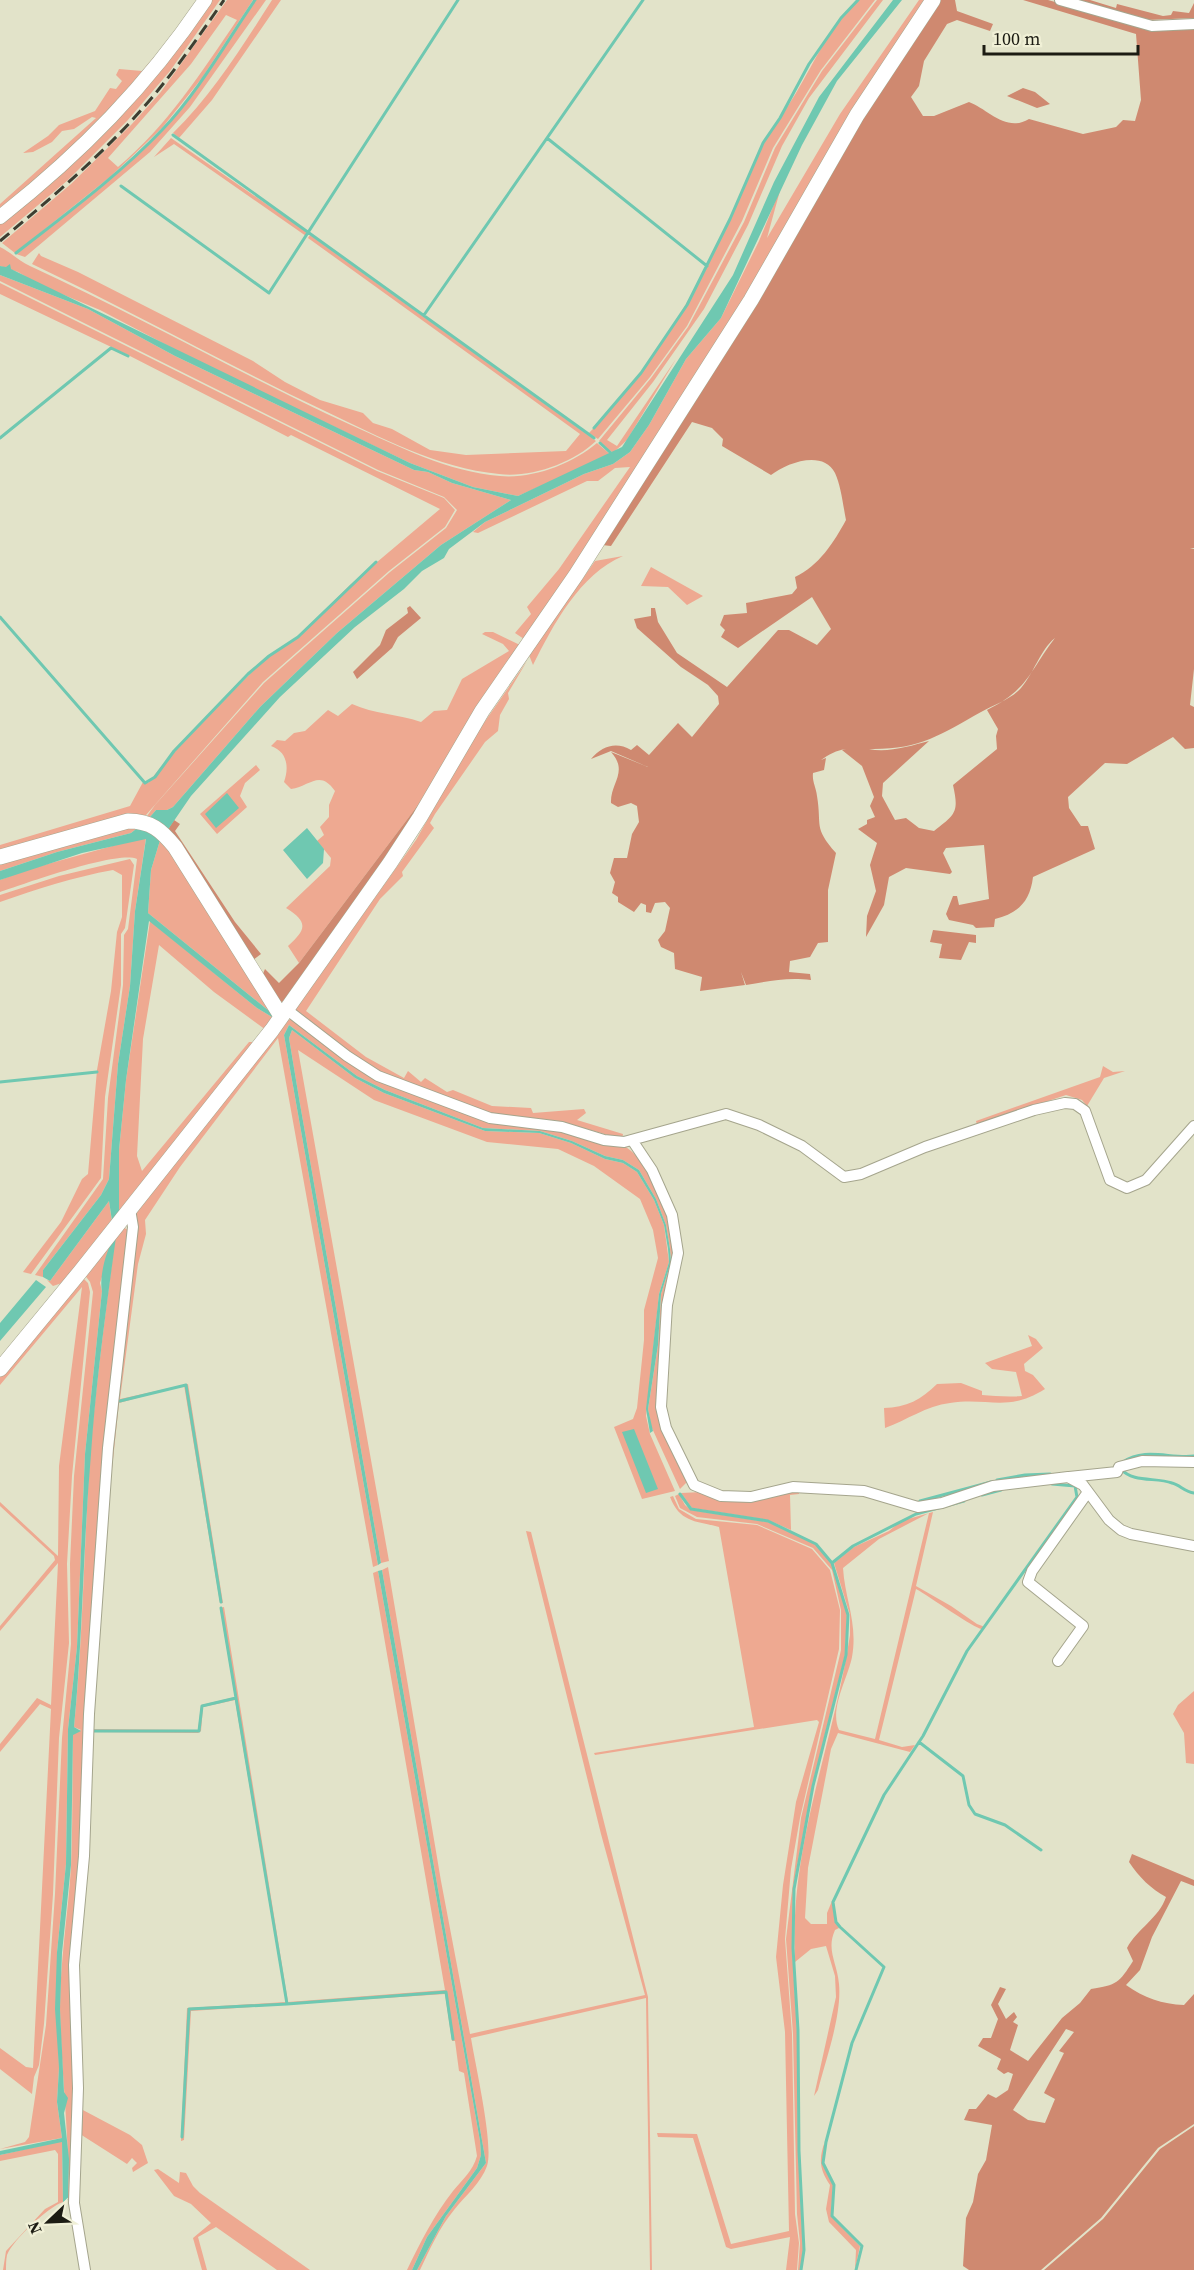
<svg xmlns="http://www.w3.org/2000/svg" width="1194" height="2270" font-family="'Source Serif 4',serif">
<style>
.green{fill:#eea991;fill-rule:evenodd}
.forest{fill:#cf8970;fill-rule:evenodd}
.water{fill:#6fc8b1}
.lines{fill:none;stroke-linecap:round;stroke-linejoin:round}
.stream{stroke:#6fc8b1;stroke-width:3}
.minor-casing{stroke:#a5a58d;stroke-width:12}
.tertiary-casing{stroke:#a5a58d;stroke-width:15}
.secondary-casing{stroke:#a5a58d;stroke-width:16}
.minor{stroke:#fff;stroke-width:10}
.tertiary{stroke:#fff;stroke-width:14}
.secondary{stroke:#fff;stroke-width:15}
.rail{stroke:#3e3e32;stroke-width:3;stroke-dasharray:12 6;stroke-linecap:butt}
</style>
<rect width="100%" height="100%" fill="#e2e3c9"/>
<path class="green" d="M209 0H220L170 71 127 121 68 180 0 237V221L76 158Z
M227 0H253L202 78 162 128 110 177 15 253 2 243 71 184 131 125 160 93ZM226 15 237 20C201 73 167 126 118 167L108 158 191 64Z
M256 0H266L190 107 150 152 25 257 16 254C66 215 119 177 163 130 200 91 226 44 256 0Z
M272 0H281L212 100 179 138 173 133C213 94 242 47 272 0Z
M859 0H875L821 70 773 148 742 221 687 326 650 377 598 439 589 433C650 372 692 299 729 222 742 197 749 167 764 143 774 126 786 110 796 93 815 61 830 26 859 0Z
M877 0H883L809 98 782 146 748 225 704 309 653 382 607 440 617 446 676 359 627 440 613 453 599 441 651 378 688 327 744 222 775 148 822 71Z
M919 0H928L649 453 524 639 515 633 531 614 527 607 559 569 630 467 615 468 598 481H587L478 533 473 532 485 522 584 474 613 464 630 452 649 425 686 359 721 318 759 241 781 187 767 238 840 114Z
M154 57 158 59 69 151 0 208V204L96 118 92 117 74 129 62 131 52 142 33 152 23 153 48 136 59 125 95 111 110 88 116 89 122 81 116 75 119 69 142 71Z
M171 138 308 233 306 236 174 144 154 157Z
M310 235 596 441C573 463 531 478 499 474 437 468 380 437 325 411 226 364 131 311 32 264L39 253 41 256 78 272 253 361 285 382 320 400 363 413 373 423 392 429 430 450 466 455 566 451 580 434 308 238Z
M0 247C9 251 19 261 30 266 139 316 242 375 351 425 398 446 448 472 500 476 533 479 572 464 597 443L611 455 518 496 473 487 410 463 199 362 100 310 40 285 18 272 0 266Z
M0 275 88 309 175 356 414 470 428 472 452 483 511 500 441 545 337 633 260 707 173 807 167 810H156L150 817 147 816 155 805 264 683 390 572 446 528 457 510 444 497 378 470 0 281Z
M0 283 377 471 444 498 455 510 445 527 389 571 263 682 146 815H138L0 852V845L130 806 143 782 148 783 174 751 249 675 269 656 298 637 351 584 440 509 291 435 288 437 128 355 0 294Z
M623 556C580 574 553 625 533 665L529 655 595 561Z
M651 567 703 596 687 605 668 587 641 586Z
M485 632H493L520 645 423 805H418L299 963 288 946C306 930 309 922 286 908L330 866 331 858 317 841 324 835 320 827 329 817V805L335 791C320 769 310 786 291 789L284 782C289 768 288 752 271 746L277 740 285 741 294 733 305 731 328 710 338 716 352 704C374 714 398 714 421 722L434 711 447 710 462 679 509 651 503 644 482 634Z
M527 661 508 693 509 699 500 715 498 731 485 742 435 814 430 823 434 828 402 872 403 876 380 899 306 1011 366 1057 404 1078 408 1071 421 1082 425 1078 447 1092 453 1090 492 1106 531 1108 533 1113 584 1109 586 1113 577 1120 623 1134 622 1139 559 1121 483 1112 387 1075 355 1056 295 1010 416 840 474 737Z
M256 765 260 770 245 783 240 796 247 807 217 834 200 814Z
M141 825 131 833 57 852 0 871V863Z
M161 837 277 1013 266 1030 214 992 159 945 143 1039 137 1156 142 1171 249 1042H256L119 1214V1150L126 1080 150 921 257 1008 272 1017 274 1015 148 913 151 870Z
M141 838H146L135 911 130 986 118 1064 109 1179 101 1195 43 1270V1277L35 1275 103 1179 108 1098 123 985 124 935 128 929 137 859C118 850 24 884 0 892V880L26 870Z
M130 859 134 865 125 928 121 934V985L105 1097 101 1178 31 1274 23 1272 61 1222 82 1179 88 1174 97 1070 111 991 117 932 122 917V875L113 870C74 877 37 889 0 902V895L59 876Z
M291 1019 408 1092 624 1146C651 1161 676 1225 675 1256 674 1309 664 1363 658 1416L663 1432 688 1481 680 1489 651 1426 648 1409 658 1345 661 1294 671 1262 670 1249 666 1225 656 1199 639 1170 623 1160 605 1156 572 1141 540 1131 483 1128 385 1090 357 1076 289 1025 284 1035 378 1565 373 1567 278 1038 180 1167 145 1220 146 1234 138 1264 120 1399 188 1384 223 1603H220L184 1385 119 1403 102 1563 134 1215 284 1022Z
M292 1030 355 1078 384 1093 485 1131 539 1133 571 1143 605 1159 623 1163 637 1172 654 1200 664 1225 669 1262 659 1294 646 1416 650 1434 675 1491 642 1499 614 1427 633 1419 637 1408 644 1340V1310L658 1258 653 1230 640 1199 594 1166 558 1149 487 1142 374 1100 298 1050 389 1561 381 1563 300 1104 289 1038Z
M1103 1066 1113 1072 1125 1071 1104 1078 1087 1106 1082 1100 1066 1095 977 1125 976 1121 1100 1077Z
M109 1201 112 1222 62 1283 53 1286 47 1280 50 1281Z
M123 1227 128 1230 94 1583 71 2200H68C70 2136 61 2073 60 2009 60 1961 68 1915 71 1867 73 1823 72 1778 73 1734L81 1730 74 1727C83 1637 84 1546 90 1455 96 1383 106 1311 115 1238L100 1283 102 1291 85 1454 77 1647 68 1729 66 1864 57 1952 59 2068 57 2102 62 2138 0 2149 25 2142 29 2137 46 2025 55 1894 62 1738 71 1644 70 1564 74 1476 93 1292 90 1282 84 1274Z
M82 1277 88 1283 90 1292 72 1476 67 1564 69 1643 59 1738 53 1894 44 2024 39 2065 34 2077 32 2094 0 2069V2048L26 2067 33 2068 51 1709 40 1704 0 1752V1744L37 1698 51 1705 58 1563 0 1631V1626L55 1560 54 1556 0 1506V1502L58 1556 59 1466 82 1287 0 1385V1375Z
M1028 1335 1036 1339 1043 1348 1024 1364 1025 1371 1033 1375 1045 1389C1007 1413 989 1397 950 1403 926 1406 907 1420 885 1428L884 1408C906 1408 922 1399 937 1384L961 1383 982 1391V1395C994 1396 1008 1397 1022 1396L1016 1372 992 1369 985 1363 1032 1346Z
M799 1491V1494L790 1495 791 1530 768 1520 692 1508 681 1493 702 1492 717 1497Z
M679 1494 685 1505 691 1510 768 1522 815 1544 832 1563 847 1615 845 1655 812 1786 793 1888 792 1948 797 2030 798 2150 803 2250 801 2270H798L800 2243 797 2214 793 2034 786 1939 801 1818 841 1650V1610L832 1570 813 1548 757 1524 697 1517 680 1508 675 1496Z
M673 1496 679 1509 696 1519 757 1525 812 1549 830 1570 840 1610 839 1649 800 1818 791 1869 785 1939 792 2034 795 2214 799 2243 797 2270H786L790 2237 731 2249 726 2247 693 2138 658 2137 657 2133 697 2134 731 2244 789 2231 785 2032 776 1957 783 1885 796 1802 819 1722 817 1720 595 1755 594 1753 754 1727 719 1527C697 1521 680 1523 670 1497Z
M933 1512 916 1586 951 1606 977 1624 985 1627 982 1629C975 1629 929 1596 916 1589L879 1740 902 1747 915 1745 910 1752 838 1733 831 1749 808 1868 805 1918 811 1924H827V1913L832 1901 835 1922 839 1928 835 1930C826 1950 837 1962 839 1984 842 2015 826 2059 818 2090L814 2096 836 1997 835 1976 826 1946 811 1949 795 1962C789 1844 833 1748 850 1635V1615L834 1563 854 1547 889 1531 901 1521ZM929 1513 875 1739 839 1730C829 1709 848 1678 852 1657 858 1623 845 1600 843 1568L879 1539Z
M526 1531 531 1532 648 1997 652 2270H650L646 1998 471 2038C475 2064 494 2145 487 2166 481 2183 465 2196 454 2210 439 2228 430 2249 420 2270H417L446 2216 486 2163 382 1570 388 1567 441 1881 470 2034 645 1995 601 1834Z
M378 1571 480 2141 481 2155 477 2168 427 2237 412 2270H407C420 2243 434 2215 453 2191 462 2180 473 2171 477 2156L464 2073 459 2071 455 2041H452L445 1994 191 2011 184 2140 181 2141 187 2008 286 2002 235 1700 203 1707 201 1731 198 1733 91 1732V1729L198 1730 201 1705 235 1697 220 1608 224 1607 288 2002 445 1990 373 1573Z
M1194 1691V1764L1186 1763 1184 1733 1173 1714 1178 1705Z
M81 2109 130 2135 142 2145 148 2163 133 2172 132 2168 137 2163 132 2158 127 2164 80 2134Z
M62 2141 63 2202C48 2207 13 2240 7 2255 6 2260 6 2265 6 2270H3L6 2251 45 2209 58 2202V2154L55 2150 0 2161V2155Z
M825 2141 822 2163 833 2185 831 2216 860 2246 855 2270 856 2250 829 2222 826 2209 830 2185C820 2170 818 2160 825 2141Z
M158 2169 179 2183 180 2172 186 2173 193 2186 200 2193 310 2270H277L216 2227 198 2237 207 2270H202L193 2238 211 2223 191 2204 174 2196 154 2170Z"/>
<path class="forest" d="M940 0H955L957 11 993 24 990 31 957 20 947 24 924 61 919 86 911 97 923 116H934L969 102C988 109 1006 133 1029 119L1083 134 1116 127 1123 120 1135 121 1141 100 1136 34 1023 0H1048L1155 30 1194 28V548L1190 549H1194V669L1190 705 1194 707V748L1185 749 1173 737 1127 764 1105 763 1068 797 1069 808 1081 826H1088L1095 849 1033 877C1030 902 1018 913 995 919L994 927 976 928 973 925 949 920 946 914 953 896H957L959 905 989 899 984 845 946 848 943 853 952 872 950 874 906 868 889 877 884 905 866 937 867 916 876 891 870 865 877 843 858 829 867 824V820L875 817 870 806 874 797 862 766 842 750 846 749C837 750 828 755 821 760L826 758 824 770 813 773C812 782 816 787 817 796 822 826 813 827 836 853L828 890V942L818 943 810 957 790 961 789 972 810 974 811 980C787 977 770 981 746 985L741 972 745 985 700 991 702 977 675 969 674 953 661 947 658 940 665 931 670 908 665 902 655 903 651 913 646 912V905L641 903 634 912 618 902V897L612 893 615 882 610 873 614 858H627L632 834 639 822 637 806 631 803 618 807 611 803C610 783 629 772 611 752L648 767 611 751 591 759C602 746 616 741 631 750L637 745 649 755 678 723 692 737 719 704 718 696 708 685 681 667 637 628 634 619 651 616V608H655L658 622 677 653 727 687 778 630H789L817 645 831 629 812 597 738 648 721 637 725 630 720 625 724 615 747 613 746 603 792 594 797 588 795 577C819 566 834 542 846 520 843 505 841 486 835 473 823 449 786 463 771 475L722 446 723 439 712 428 692 422 611 546 602 545 858 123ZM1055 638C1029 672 1028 690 987 710L998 729 996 736 997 749 953 785C959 812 956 814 934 831L919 828 906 818 895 820 882 796 883 783 929 741C910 746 888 753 869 749 919 750 940 735 981 712 995 704 1010 700 1021 688 1034 673 1040 650 1055 638Z
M1075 0H1090L1116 8 1117 4 1163 16 1171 15 1173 11 1189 13 1194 3V18L1147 20Z
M1023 88 1035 92 1050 104 1037 108 1007 96Z
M410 606 421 618 398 637 392 648 357 679 353 672 380 645 386 630 408 613 407 608Z
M418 805H423L284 1001 281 1002 262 976 265 969 279 983 299 963Z
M174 820 180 824 175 831 235 922 261 954 253 960 167 831Z
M933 930 976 935V943L969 942 961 960 939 958 942 944 930 942Z
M1132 1854 1194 1880V1886L1181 1881 1152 1937 1140 1970 1126 1985C1144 1998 1162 2004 1184 2005L1194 1994V2124L1158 2148 1101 2218 1041 2270H969L963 2266 966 2218 973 2202 978 2174 986 2160 992 2125 964 2120 969 2109H976L988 2094 996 2098 1008 2090 1013 2074 1008 2072 1004 2074 997 2069 1001 2059 978 2046 983 2038H991L998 2019 991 2005 1000 1987 1006 1989 998 2004 1006 2019 1014 2012 1017 2017 1013 2022 1018 2025 1010 2050 1028 2061 1062 2018 1080 2003 1091 1989C1117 1985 1119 1983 1133 1961L1127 1948C1137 1929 1159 1918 1166 1897 1151 1889 1139 1877 1129 1862ZM1066 2029 1074 2032 1059 2051 1064 2053 1044 2093 1055 2099 1045 2123 1028 2120 1013 2110Z
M1194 2126V2270H1044L1103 2219 1160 2149Z"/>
<path class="water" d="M893 0H902L837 81 802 145 721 318 686 359 649 425 630 452 613 464 584 474 485 522 449 549 444 558 422 571 404 589 355 627 280 697 191 796 167 831 150 817 156 810H167L173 807 260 707 337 633 441 545 511 500 452 483 428 472 414 470 175 356 88 309 0 275V266L6 267 10 264 11 269 410 463 473 487 518 496 622 447 733 275 774 182 819 97Z
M227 793 239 808 216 828 205 814Z
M141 825 161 837 151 870 148 913 274 1015 272 1017 257 1008 149 921 126 1080 119 1150V1214L112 1221 109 1201 50 1281 43 1277V1270L101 1195 109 1179 118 1064 130 986 135 911 146 839 82 853 0 880V871L57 852 131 833Z
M307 828 324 849 323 863 307 879 283 850Z
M289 1025 357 1076 385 1090 483 1128 540 1131 572 1141 605 1156 623 1160 639 1170 656 1199 666 1225 670 1249 671 1262 661 1294 658 1345 648 1409 653 1431 650 1433 646 1409 659 1294 669 1262 668 1249 664 1225 654 1200 637 1172 623 1163 605 1159 571 1143 539 1133 485 1131 384 1093 355 1078 292 1030 289 1038 300 1104 381 1563 378 1565 284 1035Z
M116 1237C106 1309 96 1382 91 1454 83 1545 83 1636 74 1727L81 1731 73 1735 71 1865 62 1953 60 2009 64 2092 68 2098 64 2113 69 2159 68 2200 63 2202 62 2142 0 2155V2151L62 2138 57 2102 59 2068 55 2009 57 1952 66 1864 68 1729 77 1647 85 1454 102 1291C99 1278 106 1247 116 1237Z
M36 1280 46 1287 0 1341V1323Z
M634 1429 658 1489 646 1493 622 1432Z
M382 1570 486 2163 446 2216 417 2270H412L427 2237 477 2168 481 2155 480 2141 378 1571Z"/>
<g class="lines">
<path class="stream" d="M173 135 594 438
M547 138 707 266
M121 186 269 293 458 0
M16 253C66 214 118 176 162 130 199 91 225 44 255 0
M424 315 643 0
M594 428 641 373 687 305 730 219 763 143 780 118 809 64 841 18 858 0
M0 438 111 348 128 356
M600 443 612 454
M0 617 145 783 155 777 174 751 248 674 269 656 298 637 376 562
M0 1082 97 1072
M120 1401 186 1385 221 1602
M1123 1462C1145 1447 1170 1459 1194 1456
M1121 1469C1133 1483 1156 1477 1172 1483 1180 1485 1185 1492 1194 1493
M997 1480 1025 1475 1050 1474
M680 1494 691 1509 768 1521 816 1544 832 1563 848 1615 846 1655 813 1786 794 1889 793 1948 798 2030 799 2151 804 2250 801 2270
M982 1495 1001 1490
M919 1504 920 1501 991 1482
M916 1514 964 1501
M832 1563 853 1546 916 1514
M90 1731H199L202 1706 236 1698
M919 1742 963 1776 969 1805 975 1814 1005 1825 1041 1850
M287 2004 446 1992 453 2039
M182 2137 189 2009 287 2004 221 1608
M856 2270 862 2246 832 2216 834 2185 823 2163 826 2142 852 2043 884 1967 840 1927 836 1922 833 1902 884 1795 923 1736 967 1651 1077 1497 1075 1486 1052 1484"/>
<defs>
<path id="minor" d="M1060 0 1152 26 1194 24
M286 1009 347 1056 378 1076 490 1118 562 1127 604 1140 624 1142 726 1114 759 1125 802 1146 844 1177 861 1174 925 1147 1034 1110 1065 1103 1075 1104 1085 1111 1110 1180 1127 1188 1146 1180 1194 1126
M632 1140 652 1170 672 1215 678 1253 667 1305 661 1407 666 1428 694 1485 721 1496 751 1497 793 1487 864 1491 918 1507 942 1503 993 1486 1068 1477 1083 1485 1109 1520 1121 1530 1131 1534 1194 1546
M1069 1477 1117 1472 1119 1467 1142 1461 1194 1462
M1058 1661 1083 1626 1028 1582 1032 1571 1088 1492
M85 2270 74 2203 78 2088 74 1965 84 1856 89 1714 108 1448 133 1227 130 1209"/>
<path id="tertiary" d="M0 217C81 153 147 86 205 0"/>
<path id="secondary" d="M0 857 128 821C151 821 161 830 175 847L281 1016
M0 1369 80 1272 272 1030 390 863 420 817 482 711 576 575 751 300 857 115 933 0"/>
</defs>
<use href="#minor" class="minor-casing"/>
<use href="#tertiary" class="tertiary-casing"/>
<use href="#secondary" class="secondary-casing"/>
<use href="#minor" class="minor"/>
<use href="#tertiary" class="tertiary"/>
<use href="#secondary" class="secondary"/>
<path class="rail" d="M0 241C56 194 113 146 159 89 182 61 203 30 224 0"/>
</g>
<g transform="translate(48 2222) rotate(247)" stroke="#f0f0d6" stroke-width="4.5" paint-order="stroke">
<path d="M0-4.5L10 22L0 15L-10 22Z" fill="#1c1c13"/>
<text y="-9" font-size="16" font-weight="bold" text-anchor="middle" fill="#1c1c13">N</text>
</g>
<path d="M984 45v9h154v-9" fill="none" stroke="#1c1c13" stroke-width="3"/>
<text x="993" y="45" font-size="18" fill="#1c1c13" stroke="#f0f0d6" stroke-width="4.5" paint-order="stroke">100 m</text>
</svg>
